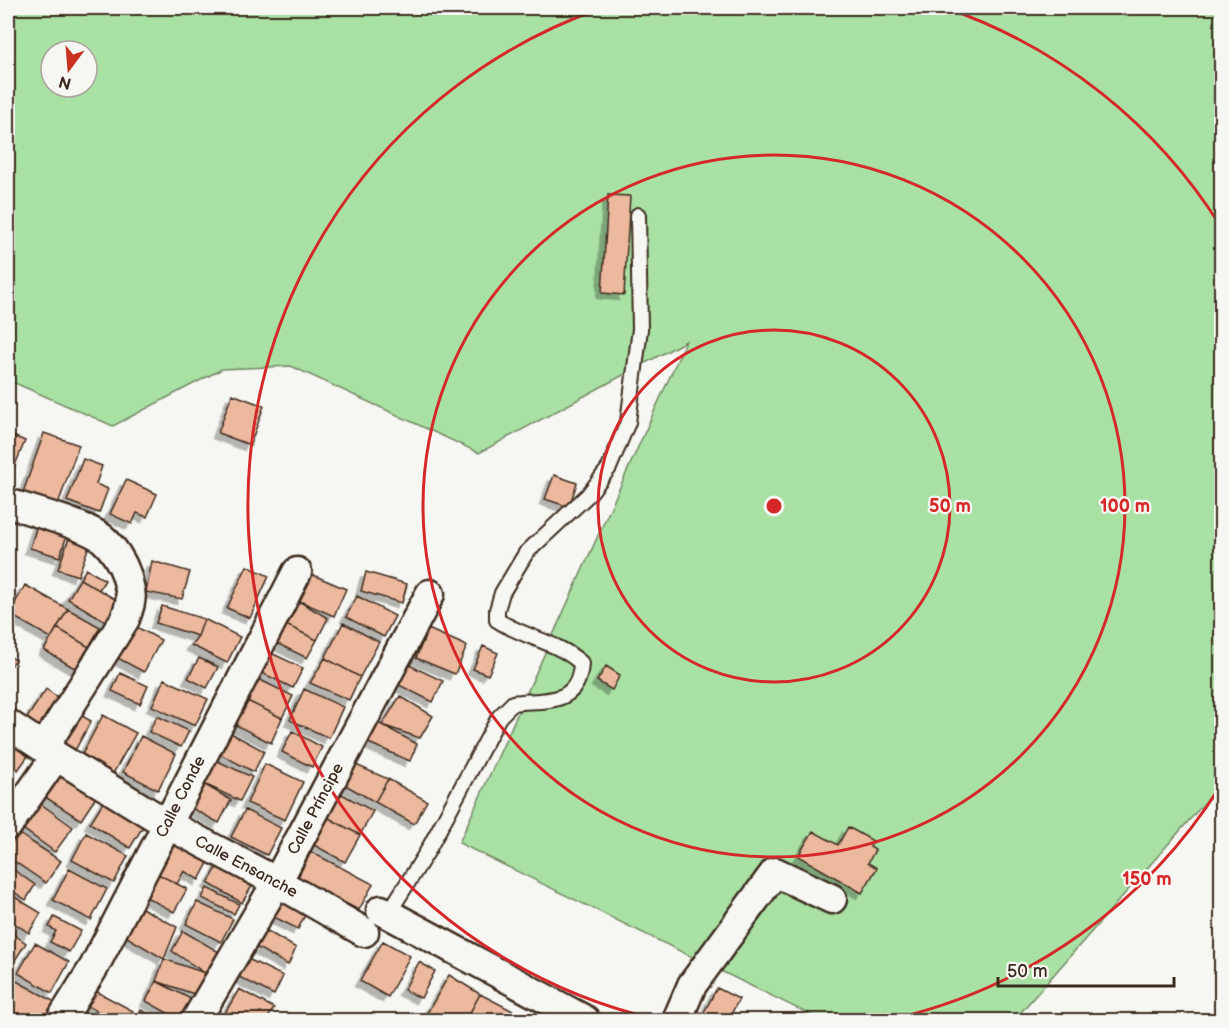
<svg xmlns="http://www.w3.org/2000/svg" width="1229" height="1028" font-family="'Balsamiq Sans',sans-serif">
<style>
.green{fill:#a9e1a5;stroke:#728662;stroke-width:1.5;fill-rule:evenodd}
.building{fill:#ecb89e;stroke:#3b2a1e;stroke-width:1.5;filter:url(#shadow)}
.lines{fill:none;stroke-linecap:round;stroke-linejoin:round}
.service-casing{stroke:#3b2a1e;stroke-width:18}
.minor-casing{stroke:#3b2a1e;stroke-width:33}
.service{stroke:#f6f6f2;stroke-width:14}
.minor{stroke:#f6f6f2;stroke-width:28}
.ring{fill:none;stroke:#d62828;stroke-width:3}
.labels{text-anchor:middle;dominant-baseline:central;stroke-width:4.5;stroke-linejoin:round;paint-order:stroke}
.street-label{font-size:16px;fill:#3b2a1e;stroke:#f6f6f2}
.centre{fill:#d62828;stroke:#f6f6f2;stroke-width:3}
.ring-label{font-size:18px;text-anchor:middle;font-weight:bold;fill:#d62828;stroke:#f6f6f2;stroke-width:4.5;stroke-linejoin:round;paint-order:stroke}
</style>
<defs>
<filter id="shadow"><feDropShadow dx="-5.5" dy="5.5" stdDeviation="0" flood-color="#0004"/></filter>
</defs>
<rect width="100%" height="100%" fill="#f6f6f2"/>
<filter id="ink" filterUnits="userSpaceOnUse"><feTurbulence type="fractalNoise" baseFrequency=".0167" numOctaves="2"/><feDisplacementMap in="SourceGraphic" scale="12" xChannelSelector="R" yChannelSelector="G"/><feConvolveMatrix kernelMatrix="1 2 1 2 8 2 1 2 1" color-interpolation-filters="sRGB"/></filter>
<g filter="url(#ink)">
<path class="green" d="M8 8H1221V784L1014 1020H821L459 843 686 341 479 453 291 366 222 369 113 426 8 380ZM51 51H87V87H51Z"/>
<path class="building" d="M608 195 630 196 624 295 602 293Z
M232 394 264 406 250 445 218 433Z
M44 433 79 445 57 507 22 495Z
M8 434 25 441 9 480 8 479Z
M83 459 102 466 96 484 108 489 99 513 67 501Z
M554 475 577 483 569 507 545 499Z
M126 480 157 494 147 517 137 513 132 524 110 514Z
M38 522 68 531 60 557 30 548Z
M69 538 89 546 78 576 58 569Z
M152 561 190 572 182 599 146 592Z
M247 566 269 576 250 618 227 608Z
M86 569 105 580 99 590 80 579Z
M306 572 346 589 334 616 295 599Z
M366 572 407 584 402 603 361 591Z
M80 579 120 602 107 622 68 599Z
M25 585 68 609 51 638 9 614Z
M357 596 395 616 384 637 346 617Z
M295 599 328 618 317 640 282 623Z
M162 606 204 619 198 636 156 623Z
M68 609 100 627 89 647 57 628Z
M204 619 240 637 227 663 191 645 198 636Z
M129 623 161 640 144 672 112 655Z
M282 623 317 640 307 658 272 641Z
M343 623 379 642 360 677 325 658Z
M57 628 89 647 76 669 44 650Z
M428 629 467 646 455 674 416 658Z
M483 646 498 653 488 675 473 669Z
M269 652 303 668 293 688 260 672Z
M8 655 15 660 8 671Z
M199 658 218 667 207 688 188 678Z
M325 658 360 677 349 700 310 683Z
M407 664 443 681 433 702 397 684Z
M606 666 620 675 612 690 597 681Z
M120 673 148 686 140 704 112 691Z
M254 677 293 696 282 718 243 699Z
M164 679 208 699 195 726 152 706Z
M46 689 65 702 41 736 23 724Z
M304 689 343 707 329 738 290 720Z
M400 696 433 716 420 738 382 725Z
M243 699 282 718 271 743 230 722Z
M75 712 91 721 73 754 57 745Z
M103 715 136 733 110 779 78 762Z
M157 716 189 731 181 747 149 732Z
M373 720 417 744 410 761 364 741Z
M227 731 264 751 254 772 216 752Z
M292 731 322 747 312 767 282 752Z
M8 735 31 752 18 770 8 763Z
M141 736 176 754 158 790 123 772Z
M211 758 252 777 240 801 200 782Z
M265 764 303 782 285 820 247 803Z
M356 765 388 779 375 802 342 783Z
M61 766 100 791 81 820 42 795Z
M388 779 427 801 414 824 375 802Z
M200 782 231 800 219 823 186 805Z
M340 793 373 811 360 835 327 817Z
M107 796 147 820 130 848 90 823Z
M41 804 73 827 55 852 23 829Z
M245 810 281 828 267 855 231 837Z
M327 817 360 835 345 862 312 844Z
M848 827 873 841 870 847 875 850 868 863 877 868 862 893 798 856 813 831 838 845Z
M18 833 61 861 46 883 8 857V848Z
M86 833 128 856 114 883 72 860Z
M175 842 209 861 199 880 184 871 177 884 158 874Z
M311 852 373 884 359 910 297 879Z
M221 861 255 881 242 903 208 883Z
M8 866 35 885 26 900 8 888Z
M69 869 107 889 91 920 53 900Z
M158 874 187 889 174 912 146 897Z
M207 888 239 904 234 914 202 898Z
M8 893 41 913 29 933 8 919Z
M280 901 305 915 298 929 272 916Z
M197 902 233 919 221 942 186 924Z
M140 907 177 927 164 959 125 936Z
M54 917 81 931 69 952 50 942 56 931 49 927Z
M264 929 296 948 288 965 254 946Z
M8 930 26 943 12 965 8 962Z
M183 931 219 952 205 973 172 951Z
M383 941 410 956 388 997 360 981Z
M35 943 69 962 52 993 18 973Z
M164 959 205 973 197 995 156 981Z
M248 959 283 976 274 995 239 977Z
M419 962 435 971 421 998 404 990Z
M449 975 480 994 466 1020H423Z
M11 978 55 1002 45 1020H8V984Z
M156 981 191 999 180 1020 146 1001Z
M717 988 739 999 728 1020H686L693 1009 703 1014Z
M92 989 133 1011 128 1020H113L84 1004Z
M239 989 274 1008 267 1020H239L225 1013Z
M480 994 515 1012 510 1020H466Z
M141 1010 160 1020H135Z
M83 1014 96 1020H79Z"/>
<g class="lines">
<defs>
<path id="service" d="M388 914 427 852 499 717 513 703C544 699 579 707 581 663 557 641 524 638 497 620V610L502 593 526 553 588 495 609 468 628 422 640 329 638 215"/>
<path id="minor" d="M8 503C31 511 87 525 103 539 113 548 122 562 126 574 132 595 133 598 125 619L44 747
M8 724 56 756 167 824 277 882 364 932
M8 825 56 756
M381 910 585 1020
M61 1020 94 967 297 572
M196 1020 277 882 430 594
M677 1020 692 985 775 872 832 899"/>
</defs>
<use href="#service" class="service-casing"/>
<use href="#minor" class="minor-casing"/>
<use href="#service" class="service"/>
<use href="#minor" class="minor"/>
</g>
</g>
<g class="ring">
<circle cx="774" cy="506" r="176"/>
<circle cx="774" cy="506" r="351"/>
<path d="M1221 785A527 527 0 0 1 893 1019M655 1019A527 527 0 0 1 602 8M946 8A527 527 0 0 1 1221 227"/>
</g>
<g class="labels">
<g class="street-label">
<text transform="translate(181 797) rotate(-63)">Calle Conde</text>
<text transform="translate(316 809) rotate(-62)">Calle Príncipe</text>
<text transform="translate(246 867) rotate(28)">Calle Ensanche</text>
</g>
</g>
<circle cx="774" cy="506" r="9" class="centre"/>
<g class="ring-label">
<text x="950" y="512">50 m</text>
<text x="1125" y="512">100 m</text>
<text x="1147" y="885">150 m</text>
</g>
<rect width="1229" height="1028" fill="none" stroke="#f6f6f2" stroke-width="30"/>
<rect x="15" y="15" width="1199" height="998" fill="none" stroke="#3b2a1e" stroke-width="2" filter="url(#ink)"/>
<g transform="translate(69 69) rotate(196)"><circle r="28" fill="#f6f6f2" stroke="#aba49d" stroke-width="1.5"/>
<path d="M0-4.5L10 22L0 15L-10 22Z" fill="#c8321e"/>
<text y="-9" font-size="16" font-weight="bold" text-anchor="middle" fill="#3b2a1e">N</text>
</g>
<path d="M998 977v9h176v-9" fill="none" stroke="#3b2a1e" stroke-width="3"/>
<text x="1007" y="977" font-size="18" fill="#3b2a1e" stroke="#f6f6f2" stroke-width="4.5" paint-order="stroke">50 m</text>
</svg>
